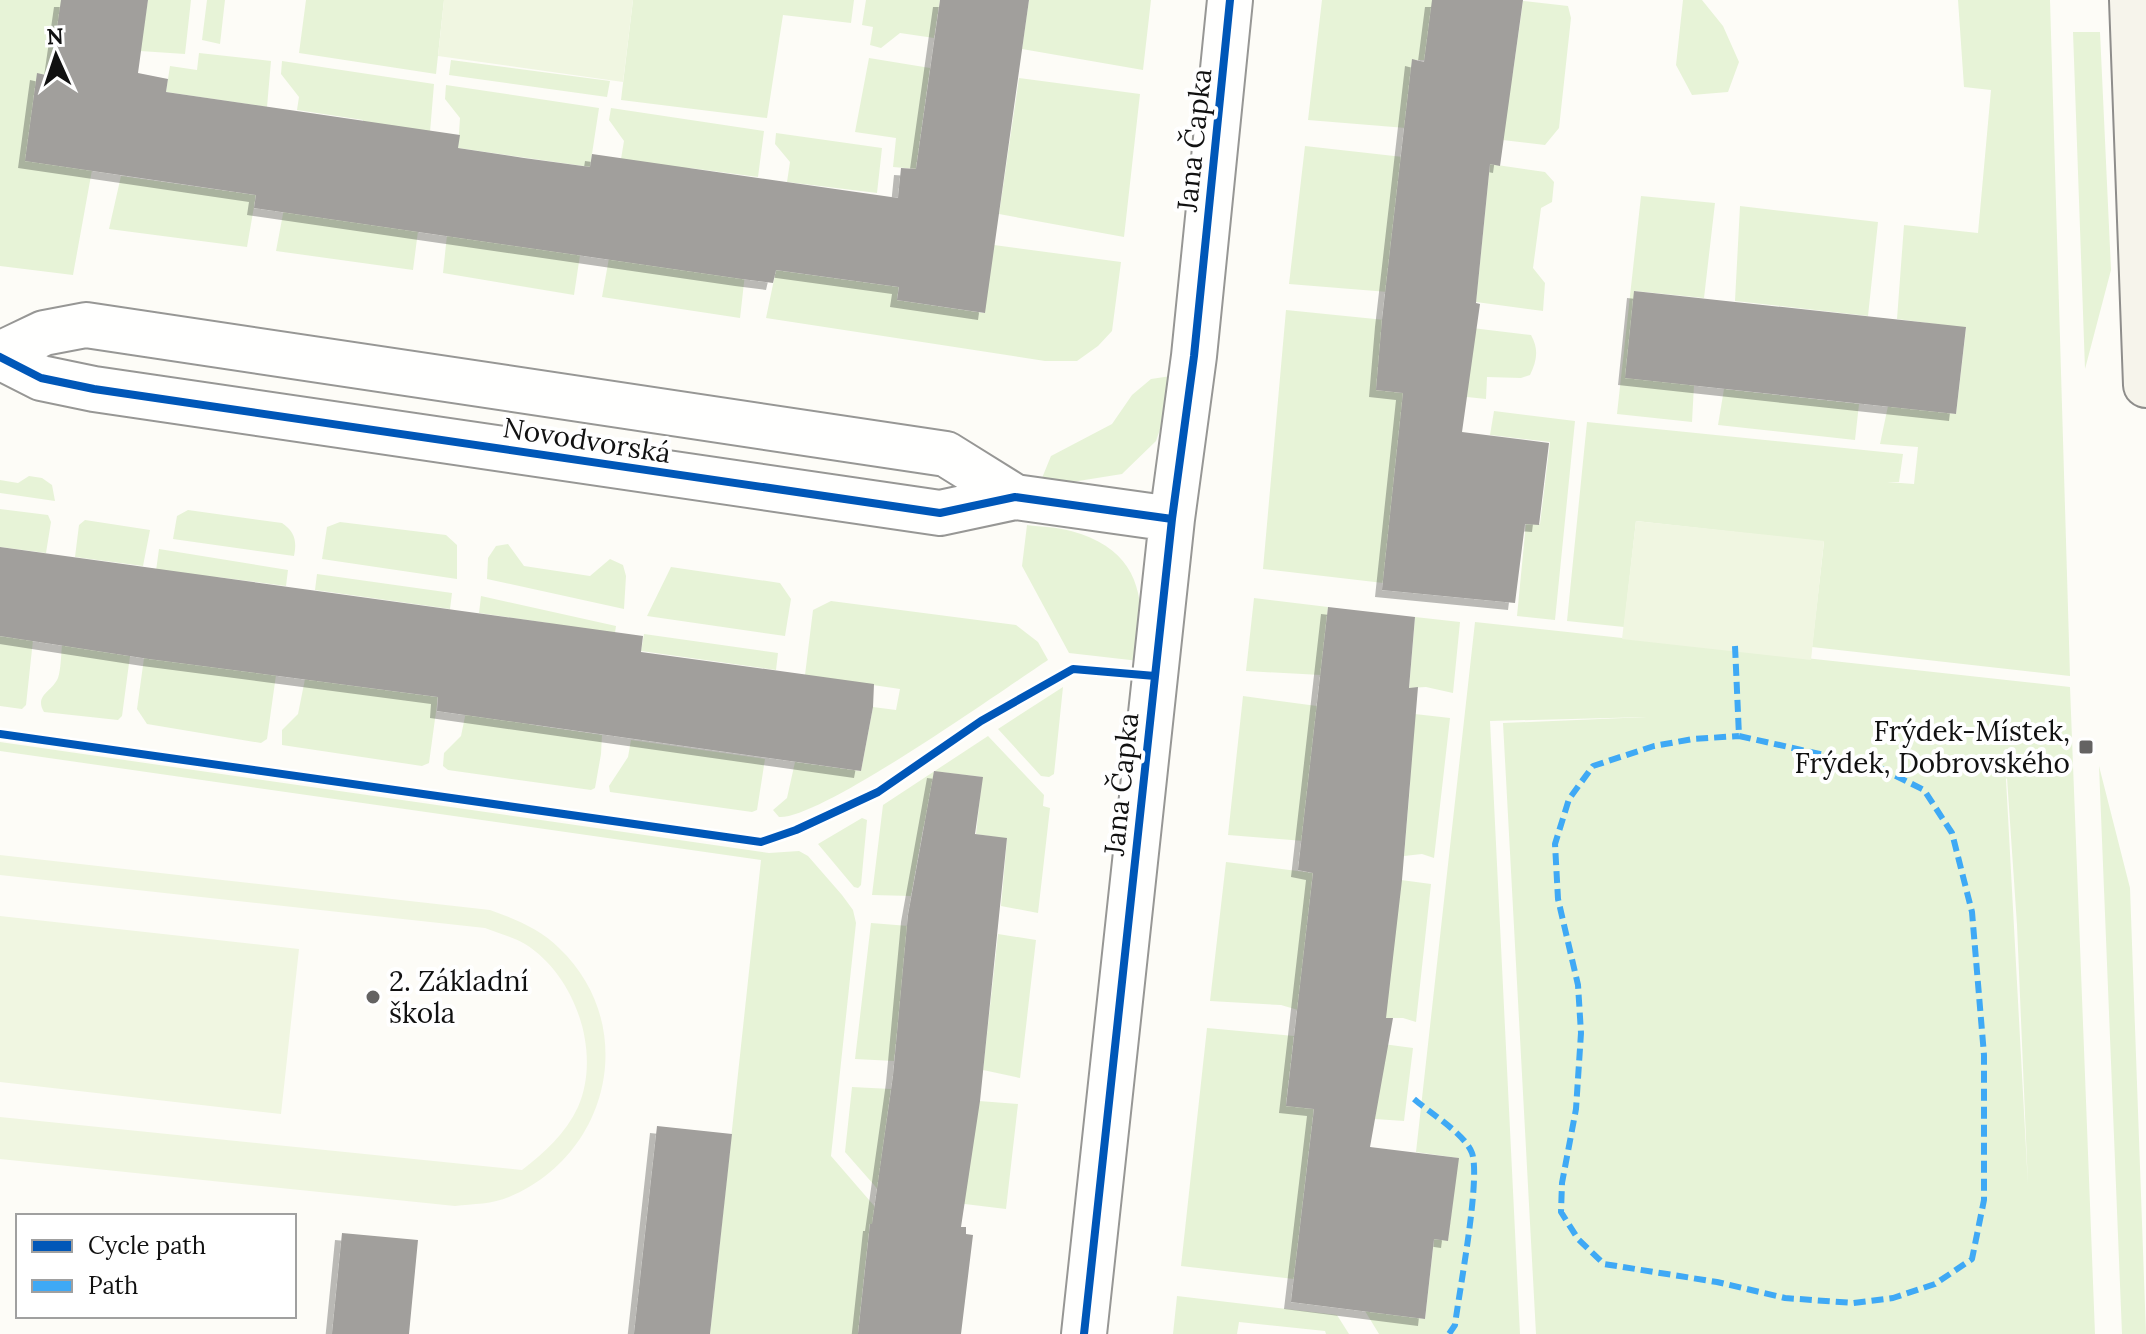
<svg xmlns="http://www.w3.org/2000/svg" width="2146" height="1334" font-family="Lora,serif">
<style>
.green{fill:#e7f3d7;fill-rule:evenodd}
.pitch{fill:#f0f6e1}
.building{fill:#a19f9c;filter:url(#shadow)}
.lines{fill:none;stroke-linecap:round;stroke-linejoin:round}
.street-casing{stroke:#979795;stroke-width:48}
.secondary-casing{stroke:#8e8d8b;stroke-width:48}
.street{stroke:#fffffe;stroke-width:44}
.secondary{stroke:#f6f4eb;stroke-width:44}
.quiet{stroke:#3fa9f5;stroke-width:6;stroke-dasharray:12 6;stroke-linecap:butt}
.cycleway-casing{stroke:#fff;stroke-width:13}
.cycleway{stroke:#0057b8;stroke-width:8}
.poi-dot{fill:#646362;stroke:#fff;stroke-width:3}
.labels{text-anchor:middle;dominant-baseline:central;stroke-width:8;stroke-linejoin:round;paint-order:stroke}
.street-label{font-size:28px;fill:#111;stroke:#fff}
.poi-label{font-size:28px;fill:#111;stroke:#fff;text-anchor:end}
</style>
<defs>
<filter id="shadow"><feDropShadow dx="-7" dy="7" stdDeviation="0" flood-color="#0004"/></filter>
</defs>
<rect width="100%" height="100%" fill="#fdfcf7"/>
<path class="green" d="M0 0H62L92 170 73 275 0 266Z
M148 0H191L185 54 140 51Z
M207 0H225L220 44 202 40Z
M306 0H444L436 74 299 53Z
M633 0H854L851 23 783 15 767 118 621 100Z
M866 0H940L934 38 900 33 881 48 870 45 873 27 862 25Z
M1029 0H1151L1143 70 1022 49Z
M1322 0H1433L1425 60H1412L1406 128 1308 120Z
M1683 0H1702L1723 26 1739 62 1728 92 1692 95 1676 65Z
M1958 0H2050L2070 676 1812 647 1824 542 1636 521 1624 627 1567 621 1587 422 1903 454 1899 482H1887L1914 484 1918 447 1880 444 1888 406 1956 414 1966 328 1897 319 1904 225 1978 233 1991 90 1964 87Z
M1523 1 1568 6 1571 18 1559 128 1545 145 1494 139 1513 72Z
M2073 32H2100L2111 270 2085 369Z
M199 53 271 61 267 107 166 92 170 66 197 70Z
M869 58 930 68 916 169 893 167 896 138 855 132Z
M451 60 610 81 607 97 449 75Z
M282 61 434 84 429 144 362 134 363 120 297 110 299 97 281 74Z
M1019 78 1140 94 1124 237 999 214Z
M446 85 599 108 590 167 458 148 460 118 445 99Z
M611 108 764 131 758 177 690 168 619 171 624 141 609 120Z
M776 133 882 148 877 193 787 182 790 162 775 144Z
M1305 146 1403 157 1388 292 1289 284Z
M1490 164 1545 172 1554 182 1552 202 1541 208 1533 268 1545 283 1543 311 1476 302Z
M121 176 256 195 247 247 109 229Z
M1641 196 1715 203 1704 298 1635 291 1694 385 1692 422 1617 414Z
M286 198 418 231 413 270 276 251Z
M1740 206 1878 222 1868 316 1735 301Z
M447 235 580 255 574 295 443 273Z
M994 245 1121 262 1112 331 1098 346 1077 361H1045L766 318 776 270 899 287 897 300 984 313Z
M609 258 746 265 740 318 602 297Z
M1286 310 1385 320 1376 390 1404 393 1443 590 1263 569Z
M1472 328 1531 335C1539 349 1537 361 1530 375L1521 378 1487 377 1486 399 1467 397Z
M1171 376 1168 406 1156 441 1122 474 1072 482 1042 478 1051 456 1112 424 1132 395 1151 379Z
M1724 389 1859 404 1855 440 1718 425Z
M1494 411 1575 421 1555 620 1517 616 1526 523 1540 524 1550 442 1490 435Z
M29 476 42 478 52 485 55 501 0 493V480L18 483Z
M0 509 48 515 51 522 46 553 0 547Z
M188 510 282 523C295 532 297 541 294 556L173 539 177 516Z
M85 520 150 530 143 566 75 557 79 525Z
M340 522 446 535 457 545V579L322 559 327 527Z
M1027 525C1042 527 1057 527 1071 531 1141 550 1146 598 1139 661L1069 653 1022 566Z
M508 544 524 566 590 576 610 559 623 565 626 576 624 609 487 579 488 558 496 546Z
M159 549 288 570 286 586 217 577 276 675 267 739 261 743 147 724 137 709Z
M671 567 780 583 791 599 785 636 647 616Z
M317 574 452 593 450 609 315 590Z
M481 596 616 626 613 647 548 623 479 613Z
M1254 598 1328 607 1321 675 1246 671Z
M831 601 1016 625 1038 642 1048 660C1004 689 820 820 779 817L773 810 787 798 795 762 861 771 873 707 896 710 900 689 805 675 813 610Z
M1415 617 1460 622 1453 693 1426 687 1409 688Z
M1475 622 2070 687 2095 1334H1536L1503 723 1647 717 1490 721 1520 1334H1379L1365 1311 1425 1319 1434 1239 1448 1240 1458 1158 1416 1152ZM2007 778 2017 925 2028 1186 2006 779Z
M644 634 778 653 776 670 641 651Z
M0 636 33 640 26 705 22 709 0 706Z
M62 645 130 656 122 716 118 720 44 712C34 695 52 692 58 678 61 669 61 655 62 645Z
M305 679 438 697 429 763 422 766 282 745V730L298 714Z
M1063 687 1054 774 1049 777 1041 776 998 729Z
M1243 696 1317 706 1316 842 1228 835Z
M468 702 533 725 602 735 601 754 595 788 591 790 448 770 443 766 444 753 461 736Z
M1406 713 1450 718 1434 858 1422 854 1404 856 1410 785Z
M988 736 1044 795 1043 806 1050 808 1038 913 1001 906 1007 839 976 834 982 777 940 772 923 829 911 896 872 895 883 805Z
M631 740 765 759 757 810 752 812 610 792 609 786 628 757Z
M0 742 769 853 799 851 808 856 842 895 853 910 856 923 831 1156 876 1208 903 1227 870 1224 858 1334H710L761 860 0 751Z
M2099 766 2130 888 2146 1334H2122Z
M862 818 867 820 861 885 858 888 854 887 818 844Z
M1226 862 1313 873 1298 1010 1281 1005 1210 1001Z
M1401 880 1431 884 1416 1022 1403 1018H1385Z
M871 923 909 926 894 1061 855 1059Z
M998 934 1036 940 1020 1078 983 1070Z
M1207 1028 1294 1036 1286 1105 1314 1109 1294 1279 1181 1266Z
M1383 1044 1413 1048 1404 1121 1375 1119Z
M852 1087 891 1089 882 1160 979 1101 1018 1104 1006 1209 882 1194 845 1152Z
M1177 1296 1337 1315 1349 1334H1326L1325 1331 1239 1322 1237 1334H1173Z"/>
<path class="pitch" d="M444 0H633L623 82 438 56Z
M1636 521 1824 541 1811 660 1622 639Z
M0 855 490 910C515 919 540 929 559 948 640 1025 610 1155 509 1197 493 1204 473 1204 455 1206L0 1159V1117L522 1170C544 1153 566 1133 578 1107 602 1052 575 975 525 944 513 937 498 933 485 928L0 875Z
M0 916 299 949 281 1114 0 1082Z"/>
<path class="building" d="M61 0H148L138 73 168 79 166 92 460 135 458 148 524 158 590 167 592 154 898 198 901 168 916 169 940 0H1029L985 313 897 300 899 287 776 270 773 283 742 279 254 208 256 195 25 161 37 73 50 76Z
M1432 0H1523L1500 166 1490 164 1476 303 1480 304 1462 432 1549 443 1539 525 1525 524 1515 603 1382 590 1403 393 1376 390 1382 320 1412 59 1424 62Z
M1634 291 1966 327 1956 414 1625 378Z
M0 547 643 636 641 652 874 684 873 707 861 771 437 711 438 697 149 659 0 636Z
M1328 607 1415 617 1409 688 1418 687 1402 880 1386 1018H1393L1370 1147 1459 1158 1448 1241 1434 1239 1425 1319 1291 1302 1314 1109 1286 1106 1313 873 1298 870Z
M934 771 983 777 975 834 1007 838 980 1101 961 1227H966V1234L973 1235 961 1334H858L870 1224H872L893 1076 908 915Z
M657 1126 732 1134 710 1334H634Z
M342 1233 418 1240 409 1334H332Z"/>
<g class="lines">
<defs>
<path id="street" d="M0 354 44 333 86 325 946 454 1015 497
M0 357 41 378 94 389 940 513 1015 497 1172 519
M1084 1334 1172 519 1194 356 1230 0"/>
<path id="secondary" d="M2132 0 2146 385"/>
</defs>
<use href="#street" class="street-casing"/>
<use href="#secondary" class="secondary-casing"/>
<use href="#street" class="street"/>
<use href="#secondary" class="secondary"/>
<path class="quiet" d="M1735 646 1739 736 1878 767 1924 790 1952 833 1972 912 1984 1055V1200L1972 1259 1935 1284 1893 1298 1853 1303 1785 1298 1717 1282 1604 1264 1578 1239 1561 1212 1562 1183 1576 1109 1581 1033 1578 985 1558 899 1555 844 1569 799 1593 766 1654 746 1693 739 1739 736
M1414 1099C1430 1113 1465 1134 1472 1153 1481 1179 1459 1292 1455 1325L1449 1334"/>
<defs>
<path id="cycleway" d="M0 357 41 378 94 389 940 513 1015 497 1172 519
M0 734 761 842 796 830 878 792 981 721 1073 669 1155 676
M1084 1334 1172 519 1194 356 1230 0"/>
</defs>
<use href="#cycleway" class="cycleway-casing"/>
<use href="#cycleway" class="cycleway"/>
</g>
<g class="poi-dot">
<rect x="2078" y="739" width="16" height="16" rx="4"/>
<circle cx="373" cy="997" r="8"/>
</g>
<g class="labels">
<g class="street-label">
<text transform="translate(1194 140) rotate(-84)">Jana Čapka</text>
<text transform="translate(587 440) rotate(9)">Novodvorská</text>
<text transform="translate(1121 784) rotate(-84)">Jana Čapka</text>
</g>
<g class="poi-label">
<text x="2070" y="731">Frýdek-Místek,<tspan x="2070" dy="32">Frýdek, Dobrovského</tspan></text>
<text x="389" y="981" text-anchor="start">2. Základní<tspan x="389" dy="32">škola</tspan></text>
</g>
</g>
<rect x="16" y="1214" width="280" height="104" fill="#ffffff" stroke="#a0a0a0" stroke-width="2"/>
<rect x="32" y="1240" width="40" height="12" fill="#0057b8" stroke="#a0a0a0" stroke-width="2"/>
<text x="88" y="1254" font-size="24" fill="#111111">Cycle path</text>
<rect x="32" y="1280" width="40" height="12" fill="#3fa9f5" stroke="#a0a0a0" stroke-width="2"/>
<text x="88" y="1294" font-size="24" fill="#111111">Path</text>
<g transform="translate(56 56) rotate(357)" stroke="#ffffff" stroke-width="6" paint-order="stroke">
<path d="M0-6L14 30L0 20L-14 30Z" fill="#111111"/>
<text y="-12" font-size="22" font-weight="bold" text-anchor="middle" fill="#111111">N</text>
</g>
</svg>
